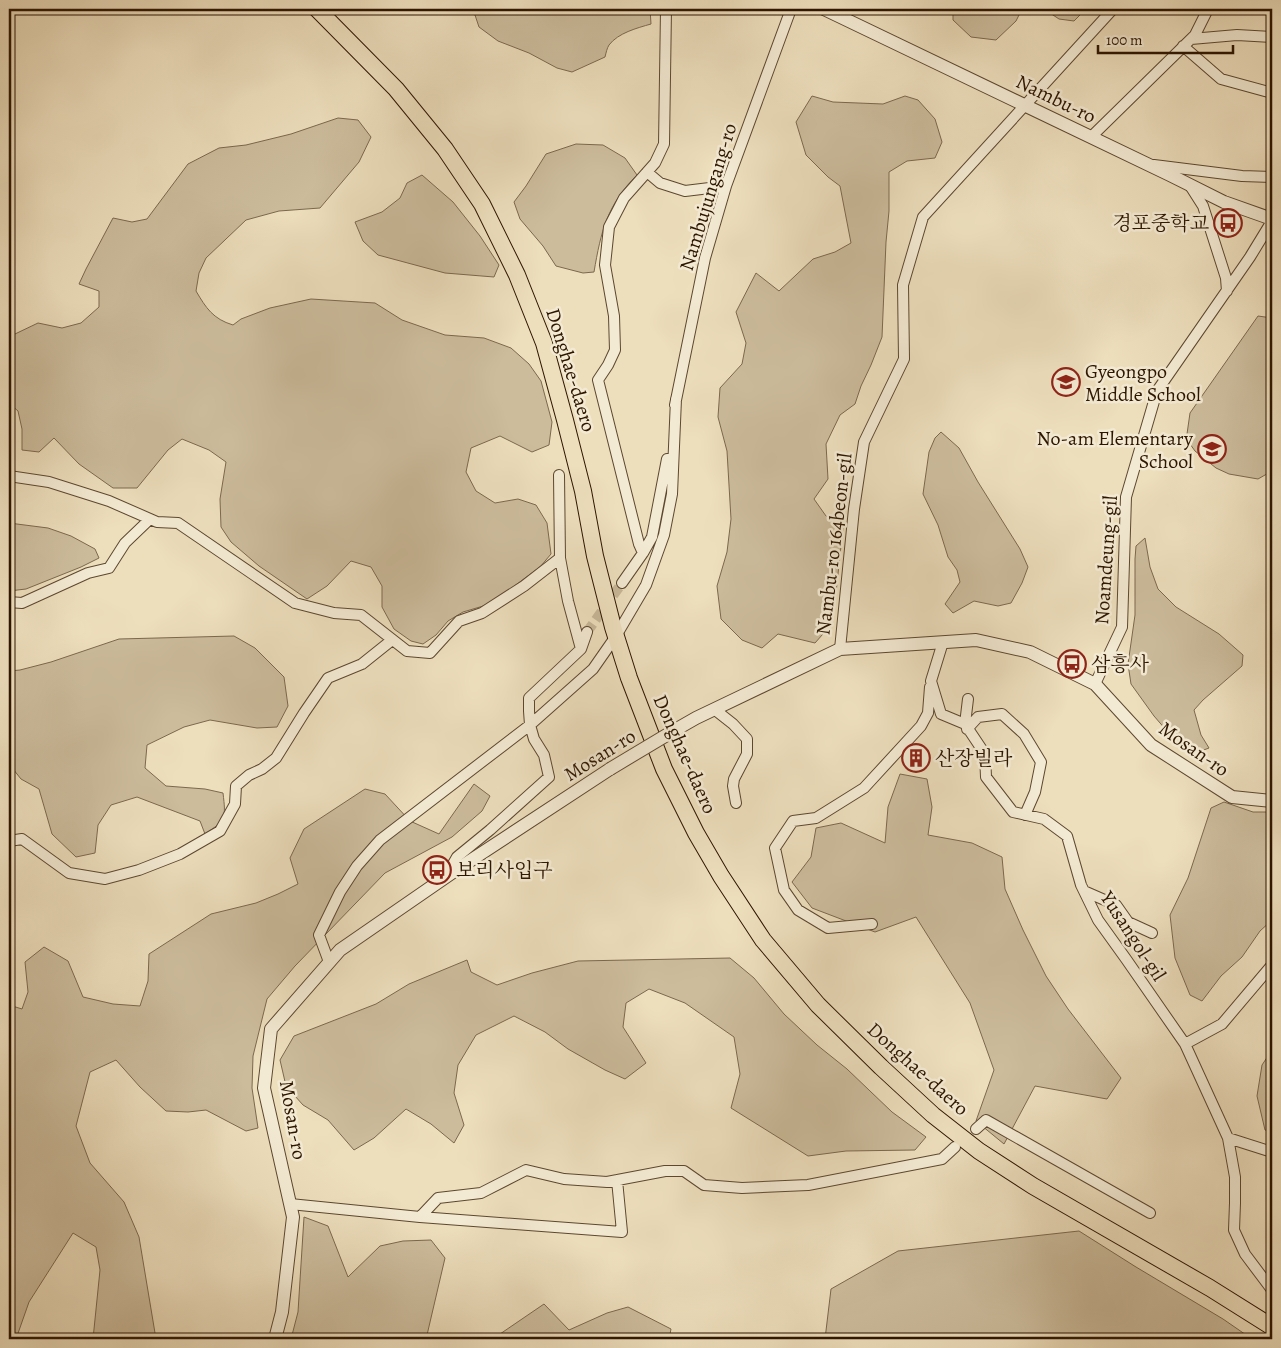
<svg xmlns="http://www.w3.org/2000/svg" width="1281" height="1348" font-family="Alegreya,'Noto Serif KR',serif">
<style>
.green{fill:#ccbc9c;stroke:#7c684e}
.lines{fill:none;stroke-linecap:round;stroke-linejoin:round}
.minor-tunnel{stroke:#c7b697;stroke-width:10;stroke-dasharray:10 5;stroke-linecap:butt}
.minor-casing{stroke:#5d4730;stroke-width:12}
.tertiary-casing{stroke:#5d4730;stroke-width:14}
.primary-casing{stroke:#2d1501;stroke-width:18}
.minor{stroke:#f3ead3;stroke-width:10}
.tertiary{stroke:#f3ead3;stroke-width:12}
.primary{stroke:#eddebc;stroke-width:16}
.tertiary-bridge-casing{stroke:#5d4730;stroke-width:14;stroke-linecap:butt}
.tertiary-bridge{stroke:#f3ead3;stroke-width:12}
.labels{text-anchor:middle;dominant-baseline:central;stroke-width:5;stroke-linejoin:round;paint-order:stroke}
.street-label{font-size:20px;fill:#2d1501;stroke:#f3ead3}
.poi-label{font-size:20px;fill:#2d1501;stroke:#f3ead3;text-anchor:start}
</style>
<rect width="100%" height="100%" fill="#eddebc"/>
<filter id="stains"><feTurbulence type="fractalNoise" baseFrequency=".004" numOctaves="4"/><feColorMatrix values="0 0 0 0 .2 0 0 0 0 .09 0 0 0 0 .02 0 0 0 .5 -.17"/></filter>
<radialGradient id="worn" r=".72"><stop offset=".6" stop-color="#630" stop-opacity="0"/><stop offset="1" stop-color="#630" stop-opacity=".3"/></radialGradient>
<path class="green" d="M465 9H650L651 24C637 28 618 33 609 45 607 48 606 53 605 57L572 72 557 68 529 53 498 41 479 27 475 15Z
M953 9H1022L1016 21 996 40 971 37 953 20Z
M1044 9H1086L1074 21 1059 19Z
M812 96 833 102 883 104 905 96 918 100 935 119 942 142 935 158 907 161 889 172V211L886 242 882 337 871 365 861 386 855 404 840 415 826 444 828 479 814 499 826 516 843 527 836 593 830 626 815 643 778 634 762 648 742 640 721 619 717 586 727 552 731 519 727 451 718 417 720 388 742 364 746 343 736 312 756 273 779 291 813 259 835 252 851 243 840 186 828 177 806 155 796 122Z
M338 118 358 120 371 137 359 162 320 208 279 211 246 220 206 258 199 273 196 291C206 308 213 319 233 325L241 319 270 308 311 299 375 303 402 320 445 335 484 338 511 348 529 364 541 381 552 422 549 445 532 452 500 436 471 448 466 472 476 491 495 503 518 499 536 505 547 523 551 554 540 567 490 604 463 612 448 621 436 635 423 644 411 641 394 629 382 607V586L371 567 351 561 327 586 307 599 259 566 231 542 221 527 220 499 226 462 209 450 182 439 168 450 137 488H113L79 464 54 438 39 452 22 450V429L18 411 9 403V333L15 334 38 323 62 328 81 323 99 307V291L79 284 86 269 113 218 132 222 147 219 188 164 219 148 246 145 291 134Z
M576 144 603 145 625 158 637 175C607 205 601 231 594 272L583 273 556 266 543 246 520 219 514 202 526 186 546 154Z
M422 175 453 202 480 236 499 265 494 277 445 273 378 255 363 241 355 222 382 212 400 198 407 183Z
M1258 316 1272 318V471L1258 479 1229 474 1216 468 1195 451 1190 444 1187 434 1190 413Z
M941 432 959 448 978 482 1020 549 1028 567 1022 583 1011 603 998 606 974 601 953 613 945 604 960 582 957 570 948 557 938 525 923 494 929 452 935 438Z
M9 523 48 528 71 536 95 549 99 558 81 567 26 589 9 591Z
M1145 538 1150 567 1158 589 1176 607 1219 634 1243 655 1242 666 1203 700 1194 710 1201 735 1209 748 1193 754 1179 745 1154 716 1131 684 1128 664 1135 615V559L1136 546Z
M234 636 255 648 284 677 288 706 277 727 257 728 210 720 184 727 147 745 145 768 166 786 205 789 223 793C226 818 226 820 205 834L200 821 137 797 111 805 98 825 95 853 76 857 52 834 39 789 21 779 9 764V671L20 670 51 662 119 639Z
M900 774 927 779 932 807 928 835 972 843 1002 857 1005 889 1023 930 1046 976 1068 1009 1121 1078 1107 1099 1035 1086 1004 1144 976 1121 994 1070 970 1003 916 917 875 932 812 908 792 882 811 857 816 828 841 823 885 843 888 807Z
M474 784 490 796 482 811 452 837 385 873 295 966 267 999 253 1056 252 1088 258 1128 246 1131 206 1110 188 1112 166 1111 140 1087 116 1060 90 1072 76 1126 90 1163 124 1202 139 1237 156 1339H93L100 1270 96 1247 73 1233 29 1302 16 1339H9V1005L22 1009 28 992 25 962 44 947 68 961 83 997 113 1004 140 1006 148 981 149 954 211 914 256 903 278 894 298 884 290 858 304 829 365 789 385 794 410 821 439 834Z
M1224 802 1253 812H1272V920L1260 931 1242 957 1221 976 1202 1001 1190 995 1175 958 1170 915 1188 878 1211 808Z
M730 958 754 978 784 1014 817 1045 847 1069 892 1112 926 1137 915 1150 846 1151 808 1156 731 1108 740 1074 734 1037 685 1003 649 989 626 1003 623 1027 646 1063 625 1079 605 1070 568 1049 545 1032 514 1016 476 1035 458 1065 454 1093 464 1125 454 1143 431 1124 406 1109 374 1138 354 1150 328 1120 303 1105 286 1086 280 1060 294 1036 376 1004 409 984 467 960 471 972 497 985 532 973 578 961Z
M1272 1050V1132L1265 1130 1257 1096 1262 1065Z
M304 1217 328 1226 348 1277 380 1246 403 1241 431 1240 445 1258 427 1335 500 1334 544 1304 569 1330 607 1313 628 1307 671 1329 669 1339H291L298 1312Z
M1079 1231 1136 1267 1223 1319 1252 1339H825L831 1289 898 1251Z"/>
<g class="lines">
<path class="minor-tunnel" d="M587 632 622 583"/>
<defs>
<path id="minor" d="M1191 39 1237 35 1272 37
M1183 46 1221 79 1272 93
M1091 137 1195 35 1208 9
M1154 165 1242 176 1272 177
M647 172 660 183 685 191 726 186
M1189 184 1203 206 1226 278 1227 291
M675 405 705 258 726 186 791 9
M559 475 560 558 568 601 581 649
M9 476 49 482 109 501 157 522 178 523 295 603 334 613 361 615 407 651 430 653 459 621 482 613 524 586 560 558
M643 553 639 544 598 380 608 365 615 350 614 316 605 265 609 227 624 198 655 163 664 144 666 9
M622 583 643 553 652 537 667 459
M9 602 22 603 88 573 109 568 125 543 150 519
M943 642 931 681 941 714 965 724 985 754 986 777 1013 812 1044 819 1067 836 1081 885 1098 920 1126 959 1185 1044 1228 1138 1235 1177V1203L1234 1230 1245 1254 1272 1290
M840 649 854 509 864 442 904 359 903 285 923 217 1113 9
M1095 684 1122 627 1126 497 1157 391 1250 257 1272 221
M714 709 733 724 747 739V754L734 779 733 786 736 803
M965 724 968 699
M967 729 978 717 1002 714 1024 734 1041 762 1035 792 1025 815
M9 841 22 839 69 873 105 879 139 870 180 854 220 831 235 804 236 786 249 775 262 769 276 758 304 713 328 678 362 664 392 640
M453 872V864L457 857 490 830 549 777 544 755 534 739 530 725 529 711V698L581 649 587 632
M1084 891 1116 905 1128 922 1152 933
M872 924 828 928 798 910 784 890 775 848 793 821 816 818 864 788 921 726 928 713 930 687
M329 962 319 935 340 892 357 866 380 840 530 725 593 669 616 636 646 585 664 535 672 494 676 399
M1185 1044 1222 1024 1272 965
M976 1129 986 1120 1150 1213
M1228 1138 1272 1152
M290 1204 420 1217 438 1198 481 1193 526 1170 564 1179 607 1182 665 1171H684L704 1185 742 1188 808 1185 942 1159 955 1147
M420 1217 622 1232 617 1180"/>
<path id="tertiary" d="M824 9 1170 175 1224 202 1272 219
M675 730 696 718 840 649 976 640 1030 652 1095 684 1151 745 1232 797 1272 801
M275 1339 282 1312 293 1217 264 1088 271 1029 340 950 453 872 610 769"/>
<path id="primary" d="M317 9 396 89 445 149 482 204 517 275 544 343 565 420 583 491 595 556 613 627 629 678 664 769 696 833 721 876 763 940 818 1005 881 1067 933 1115 979 1151 1033 1186 1210 1288 1272 1327"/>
</defs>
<use href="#minor" class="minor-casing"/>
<use href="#tertiary" class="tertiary-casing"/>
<use href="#primary" class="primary-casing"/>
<use href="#minor" class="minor"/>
<use href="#tertiary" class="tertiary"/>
<use href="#primary" class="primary"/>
<defs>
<path id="tertiary-bridge" d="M610 769 675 730"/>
</defs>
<use href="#tertiary-bridge" class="tertiary-bridge-casing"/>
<use href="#tertiary-bridge" class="tertiary-bridge"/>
</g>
<defs>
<symbol id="bus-ring" viewBox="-11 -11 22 22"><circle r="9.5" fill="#f3ead3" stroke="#8f2418" stroke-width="1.5"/><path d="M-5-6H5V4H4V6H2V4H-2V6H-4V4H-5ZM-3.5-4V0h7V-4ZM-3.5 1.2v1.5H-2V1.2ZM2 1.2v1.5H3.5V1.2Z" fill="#8f2418"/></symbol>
<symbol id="school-ring" viewBox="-11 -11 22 22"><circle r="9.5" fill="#f3ead3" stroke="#8f2418" stroke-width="1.5"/><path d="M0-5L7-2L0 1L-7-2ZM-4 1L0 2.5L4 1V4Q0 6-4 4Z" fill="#8f2418"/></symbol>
<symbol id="building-ring" viewBox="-11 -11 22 22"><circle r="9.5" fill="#f3ead3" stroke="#8f2418" stroke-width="1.5"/><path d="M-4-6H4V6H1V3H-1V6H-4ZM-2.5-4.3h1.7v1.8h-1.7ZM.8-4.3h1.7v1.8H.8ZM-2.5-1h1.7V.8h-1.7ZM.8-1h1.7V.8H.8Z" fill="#8f2418"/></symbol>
</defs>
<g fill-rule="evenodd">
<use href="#bus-ring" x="1212" y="207" width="32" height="32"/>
<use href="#school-ring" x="1050" y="366" width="32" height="32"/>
<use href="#school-ring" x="1196" y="433" width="32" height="32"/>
<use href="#bus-ring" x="1056" y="648" width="32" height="32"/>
<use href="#building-ring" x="900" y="742" width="32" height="32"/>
<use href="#bus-ring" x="421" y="854" width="32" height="32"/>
</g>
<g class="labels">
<g class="street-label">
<text transform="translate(1056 99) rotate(26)">Nambu-ro</text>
<text transform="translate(708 197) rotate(-73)">Nambujungang-ro</text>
<text transform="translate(571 370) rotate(73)">Donghae-daero</text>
<text transform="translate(834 544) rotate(-83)">Nambu-ro 164beon-gil</text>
<text transform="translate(1106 560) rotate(-86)">Noamdeung-gil</text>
<text transform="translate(1194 749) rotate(35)">Mosan-ro</text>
<text transform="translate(685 754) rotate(66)">Donghae-daero</text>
<text transform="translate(600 755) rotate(-32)">Mosan-ro</text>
<text transform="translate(1133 936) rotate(57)">Yusangol-gil</text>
<text transform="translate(918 1069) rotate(42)">Donghae-daero</text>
<text transform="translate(293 1120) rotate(80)">Mosan-ro</text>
</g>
<g class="poi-label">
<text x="1209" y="223" text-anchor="end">경포중학교</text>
<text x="1085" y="371">Gyeongpo<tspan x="1085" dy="23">Middle School</tspan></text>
<text x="1193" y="438" text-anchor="end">No-am Elementary<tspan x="1193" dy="23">School</tspan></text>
<text x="1091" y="664">삼흥사</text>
<text x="935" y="758">산장빌라</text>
<text x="456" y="870">보리사입구</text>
</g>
</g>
<rect width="1281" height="1348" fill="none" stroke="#eddebc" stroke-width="30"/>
<rect x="10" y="10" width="1261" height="1328" fill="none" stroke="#2d1501" stroke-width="2.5"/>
<rect x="15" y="15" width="1251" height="1318" fill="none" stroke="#2d1501"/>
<path d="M1098 45v8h135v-8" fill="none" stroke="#2d1501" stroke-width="2.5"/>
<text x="1106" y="45" font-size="15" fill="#2d1501" stroke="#f3ead3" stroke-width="4" paint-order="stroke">100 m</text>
<rect width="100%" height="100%" filter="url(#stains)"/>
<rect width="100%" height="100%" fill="url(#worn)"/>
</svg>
